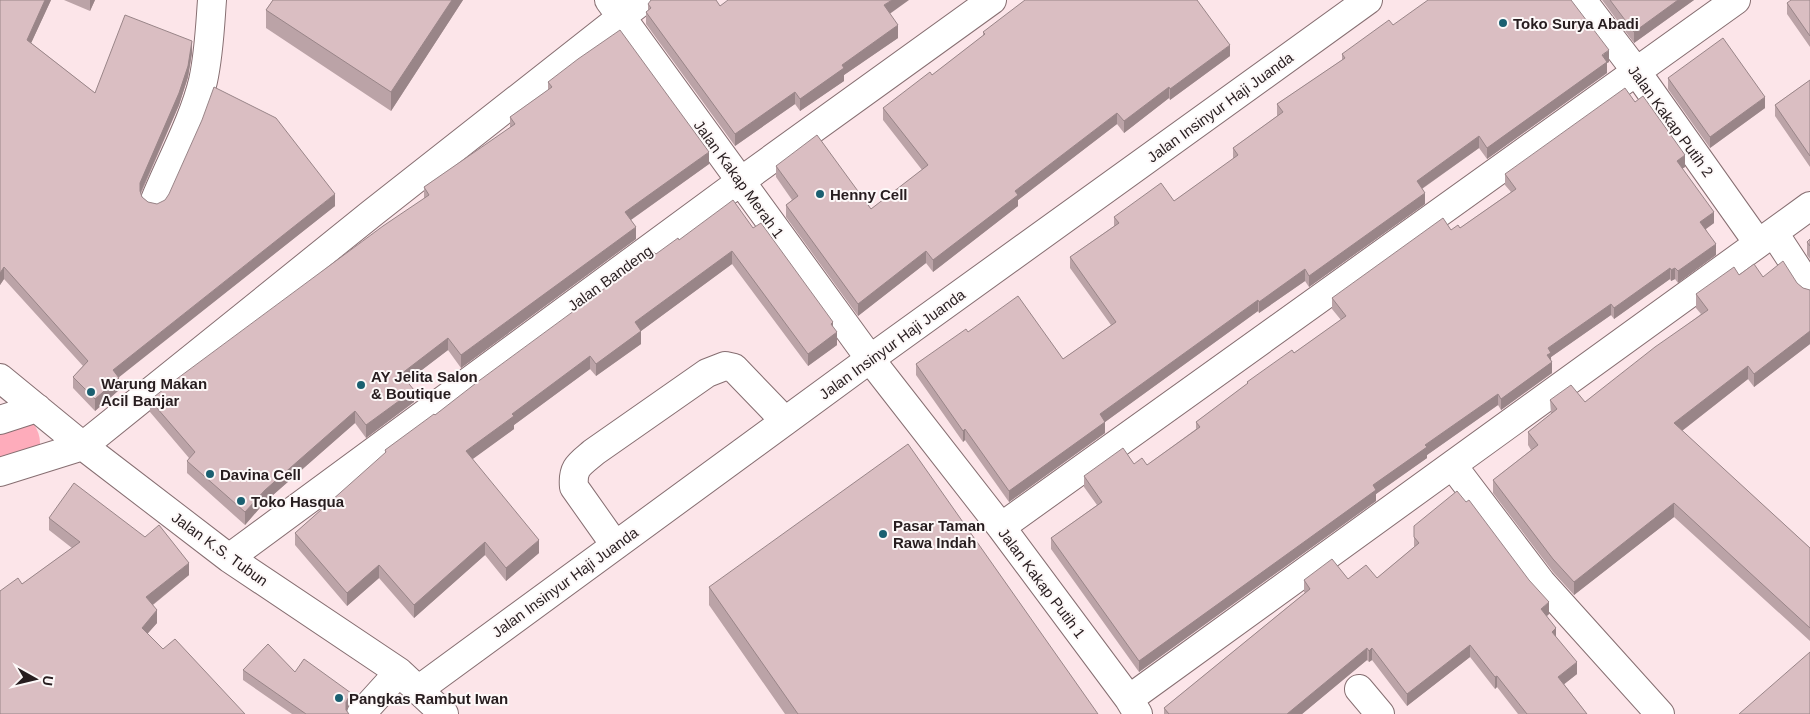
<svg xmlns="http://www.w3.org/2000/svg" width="1810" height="714" font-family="Helvetica,sans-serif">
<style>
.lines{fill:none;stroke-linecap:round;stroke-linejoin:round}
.river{stroke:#feacbb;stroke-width:62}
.minor-casing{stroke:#866e71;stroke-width:30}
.minor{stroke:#fff;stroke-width:28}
.wall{fill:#bba3a7}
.shaded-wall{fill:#998588}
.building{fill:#dabec2;stroke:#998588}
.poi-dot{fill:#1a6071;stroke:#fdf8f8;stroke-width:2}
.labels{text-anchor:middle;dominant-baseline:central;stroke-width:4;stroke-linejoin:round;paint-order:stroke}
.poi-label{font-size:15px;font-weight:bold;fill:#271d1f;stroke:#fdf8f8;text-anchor:start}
.street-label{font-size:15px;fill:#271d1f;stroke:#fdf8f8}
</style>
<rect width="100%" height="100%" fill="#fce5e9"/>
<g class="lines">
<path class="river" d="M0 446 9 443"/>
<defs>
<path id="minor" d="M609 0 870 359 1001 527 1129 699 1138 714
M1582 0 1636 71 1758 243
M155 200C170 163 194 119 203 81 209 54 210 27 212 0
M1774 233 1810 288
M0 378 83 446 229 558 399 672 444 714
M0 420 37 408
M1453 466 1541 582 1660 714
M0 472 83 446 371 214 643 0
M1001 527 1736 0
M615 545 574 487C572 467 580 464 594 452L707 373 725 366 734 368 785 421
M229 558 741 181 992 0
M1359 689 1380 714
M418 690 870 359 1368 0
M1129 699 1810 206
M361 714 399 672"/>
</defs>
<use href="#minor" class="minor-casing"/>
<use href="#minor" class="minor"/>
</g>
<path class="wall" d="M0 0H51L31 43 95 93 192 53 188 77 179 105 141 194 142 197 148 202 157 204 335 206 118 377 119 390 95 411 73 388V377L83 366 4 279 0 285Z
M64 0H95L90 11Z
M273 0H463L391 111 266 28V10Z
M1602 0H1694L1634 43Z
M1810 0V47L1787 14V3Z
M648 4 720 6 890 14 898 38 844 75V81L800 111 795 104 735 146 646 24V12L648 11Z
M1393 25 1609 62 1607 63V73L1487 159 1479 148 1422 189 1425 204 1309 287 1305 281 1259 313 1258 311 1105 422V433L1009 502 965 440 963 442 916 375V364L968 332 1063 359 1111 325 1070 268V257L1114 226V217L1174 201 1233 159V148L1277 116V104L1342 60V54Z
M983 32 1230 56 1170 100 1169 98 1124 133 1117 124 1018 200V206L933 272 926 263 858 316 786 217V205L792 200 776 177V166L871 209 922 170 883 120V108L932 75 983 36Z
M1668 78 1765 108 1710 148 1668 89Z
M1810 80V167L1775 116V105Z
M548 82 709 164 631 220 636 239 461 368 448 350 407 381 414 402 366 438 355 423 265 502 245 525 187 473V461L189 458 150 412V400L424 199V187L510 128V117L548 90Z
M1635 102 1685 167 1682 168 1714 223 1706 229 1716 255 1678 283 1675 279 1671 281 1670 279 1614 319 1611 315 1551 357 1552 373 1501 410 1498 405 1427 455V458L1376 494V501L1139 672 1051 549V538L1097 505 1084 487V476L1134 464 1147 465 1196 429V422L1247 384V382L1294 353 1341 320 1332 309V298L1451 230 1460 228 1511 192 1505 185V174Z
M753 228 833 328 837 345 808 366 732 264 641 331V344L596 376 590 369 514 425V429L472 459 539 553 506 581 485 555 414 618 379 578 347 606 295 545V533L385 454V450L435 415 656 254 679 240Z
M1810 239V259L1807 255V242Z
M1739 275 1763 277 1797 283 1803 288 1810 290V344L1754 387 1748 379 1682 431 1810 548V641L1674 517 1574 595 1553 572 1493 493V480L1531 450 1528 445V432L1551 414 1550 400 1585 402 1701 314 1696 308V294Z
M49 518 189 575 153 605 157 623 147 634 163 649 245 714 22 584 72 548 49 530Z
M1414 526 1549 614 1547 616 1556 637 1577 674 1564 684 1587 714H1518L1497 687 1495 689 1470 657 1407 706 1372 660 1369 662 1367 660 1302 714H1164V708L1305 593 1304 592V580L1377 578 1414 547Z
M709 587 1098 714H785L709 605Z
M243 670 295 672 351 702 346 710 349 714H292L243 680Z"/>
<path class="shaded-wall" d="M45 0H51L27 52V40Z
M90 0H95L90 11Z
M452 0H463L391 111V92Z
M892 0H909L884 18V5Z
M1678 0H1694L1634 43V32Z
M898 25V38L844 75V81L800 111V99L842 65Z
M192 41V53L188 77 179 105 140 194V183Z
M1230 45V56L1170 100V89Z
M1609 50V62L1607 63V73L1487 159V148Z
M1169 87V98L1124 133V121Z
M795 92V104L735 146V134Z
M1765 97V108L1710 148V137Z
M1117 113V124L1018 200V206L933 272V260L1015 191Z
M1479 136V148L1417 192V181Z
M709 152V164L625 224V212Z
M1685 155V167L1677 172V161Z
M1425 193V204L1309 287V276Z
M335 194V206L113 382V370Z
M1714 212V223L1700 233V222Z
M636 227V239L461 368V355Z
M1716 244V255L1678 283V271Z
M732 251V264L641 331V344L596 376V364L635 322Z
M926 251V263L858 316V304Z
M4 267V279L0 285V273Z
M1670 268V279L1614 319V308Z
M1675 268V279L1671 281V270Z
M1305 269V281L1259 313V302Z
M1258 300V311L1105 422V433L1009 502V491L1100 414Z
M1611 304V315L1551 357V363L1552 362V373L1501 410V399L1548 348Z
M833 322V335L837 332V345L808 366V354L831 324Z
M1810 331V344L1754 387V374Z
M448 338V350L401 386V374Z
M590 356V369L514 425V429L466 464V451L512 414Z
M1748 366V379L1674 437V423Z
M119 378V390L95 411V399Z
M414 390V402L366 438V425Z
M1498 394V405L1427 455V458L1376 494V501L1139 672V661L1425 445Z
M355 411V423L265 502 245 525V512L265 490Z
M965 429V440L963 442V431Z
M1674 503V517L1574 595V582Z
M539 540V553L506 581V568Z
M485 542V555L414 618V605Z
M189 563V575L146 610V597Z
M379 565V578L347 606V593Z
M1549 602V614L1541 621V609Z
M157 610V623L142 640V628Z
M1556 628V640L1552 632Z
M1470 645V657L1407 706V694Z
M1367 648V660L1302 714H1287Z
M1372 648V660L1369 662V651Z
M1577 662V674L1558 689V677Z
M1497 676V687L1495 689V677Z
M351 693V702L346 711V702Z"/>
<path class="building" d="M0 0H45L27 40 95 93 125 15 192 41 188 66 179 93 140 183V191L142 197 148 202 157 204 165 200 169 194 202 120 214 87 276 118 335 194 113 370 119 378 95 399 73 377 88 361 4 267 0 273Z
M273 0H452L391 92 266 10Z
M651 0H716L720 6 728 0H892L884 5 898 25 842 65 844 68 800 99 795 92 735 134 646 12 651 8 648 4Z
M1025 0H1197L1230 45 1170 89 1169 87 1124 121 1117 113 1015 191 1018 195 933 260 926 251 858 304 786 205 798 196 776 166 817 135 871 209 928 165 883 108 930 72 932 75 985 34 983 32Z
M1428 0H1571L1609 50 1602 55 1607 62 1487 148 1479 136 1417 181 1425 193 1309 276 1305 269 1259 302 1258 300 1100 414 1105 422 1009 491 965 429 963 431 916 364 966 329 968 332 1018 296 1063 359 1116 322 1070 257 1119 223 1114 217 1161 183 1174 201 1238 155 1233 148 1283 112 1277 104 1345 58 1342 54 1389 20 1393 25Z
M1610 0H1678L1634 32Z
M1791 0H1810V36L1787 3Z
M620 30 709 152 625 212 636 227 461 355 448 338 401 374 414 390 366 425 355 411 265 490 245 512 187 461 195 452 150 400 178 378 383 226 429 195 424 187 515 124 510 117 552 87 548 82 578 59Z
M1723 38 1765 97 1710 137 1668 78Z
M1810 80V156L1775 105Z
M1625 88 1635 102 1643 96 1685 155 1677 161 1714 212 1700 222 1716 244 1678 271 1675 268 1671 270 1670 268 1614 308 1611 304 1548 348 1551 353 1547 355 1552 362 1501 399 1498 394 1425 445 1427 447 1373 485 1376 490 1139 661 1051 538 1102 502 1084 476 1123 448 1134 464 1142 458 1147 465 1200 427 1196 422 1248 383 1247 382 1292 350 1294 353 1346 316 1332 298 1443 218 1451 230 1458 225 1460 228 1516 189 1505 174Z
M733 200 753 228 761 223 833 322 831 324 837 332 808 354 732 251 635 322 641 331 596 364 590 356 512 414 514 416 466 451 539 540 506 568 485 542 414 605 379 565 347 593 295 533 386 452 385 450 434 414 435 415 480 380 654 252 656 254 678 238 679 240Z
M1810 239V246L1807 242Z
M1783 261 1797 283 1803 288 1810 290V331L1754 374 1748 366 1674 423 1810 548V628L1674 503 1574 582 1553 559 1493 480 1538 445 1528 432 1557 409 1550 400 1571 385 1585 402 1655 347 1708 310 1696 294 1734 267 1739 275 1754 264 1763 277Z
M908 444 1098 714H798L709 587Z
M74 483 145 537 159 525 189 563 146 597 157 610 142 628 163 649 175 639 245 714H0V591L18 578 22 584 80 542 49 518Z
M1457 491 1466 502 1469 500 1529 580 1549 602 1541 609 1556 628 1552 632 1577 662 1558 677 1587 714H1527L1497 676 1495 677 1470 645 1407 694 1372 648 1369 651 1367 648 1287 714H1169L1164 708 1310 589 1304 580 1332 559 1348 579 1366 565 1377 578 1419 543 1414 537V526Z
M268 644 295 672 304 659 351 693 346 702V710L349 714H306L243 670Z
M1810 652V714H1739Z"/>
<g class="poi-dot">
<circle cx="1503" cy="23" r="5"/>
<circle cx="820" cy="194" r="5"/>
<circle cx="361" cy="385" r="5"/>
<circle cx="91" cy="392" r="5"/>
<circle cx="210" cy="474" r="5"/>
<circle cx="241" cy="501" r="5"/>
<circle cx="883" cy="534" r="5"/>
<circle cx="339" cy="698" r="5"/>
</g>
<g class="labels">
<g class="poi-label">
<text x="1513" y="23">Toko Surya Abadi</text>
<text x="830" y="194">Henny Cell</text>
<text x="371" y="376">AY Jelita Salon<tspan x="371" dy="17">&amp; Boutique</tspan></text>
<text x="101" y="383">Warung Makan<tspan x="101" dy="17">Acil Banjar</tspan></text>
<text x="220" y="474">Davina Cell</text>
<text x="251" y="501">Toko Hasqua</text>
<text x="893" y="525">Pasar Taman<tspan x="893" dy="17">Rawa Indah</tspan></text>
<text x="349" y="698">Pangkas Rambut Iwan</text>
</g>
<g class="street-label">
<text transform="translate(1220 107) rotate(-36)">Jalan Insinyur Haji Juanda</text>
<text transform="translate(1671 121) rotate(54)">Jalan Kakap Putih 2</text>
<text transform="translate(739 179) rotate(54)">Jalan Kakap Merah 1</text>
<text transform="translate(610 278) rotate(-36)">Jalan Bandeng</text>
<text transform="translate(892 344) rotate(-36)">Jalan Insinyur Haji Juanda</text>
<text transform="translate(220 549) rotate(36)">Jalan K.S. Tubun</text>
<text transform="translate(565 582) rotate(-36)">Jalan Insinyur Haji Juanda</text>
<text transform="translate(1042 583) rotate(53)">Jalan Kakap Putih 1</text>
</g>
</g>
<g transform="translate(35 679) rotate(98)" stroke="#fdf8f8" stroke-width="4" paint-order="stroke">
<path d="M0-4L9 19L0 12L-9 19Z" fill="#271d1f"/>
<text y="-8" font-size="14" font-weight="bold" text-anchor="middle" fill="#271d1f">U</text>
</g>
</svg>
